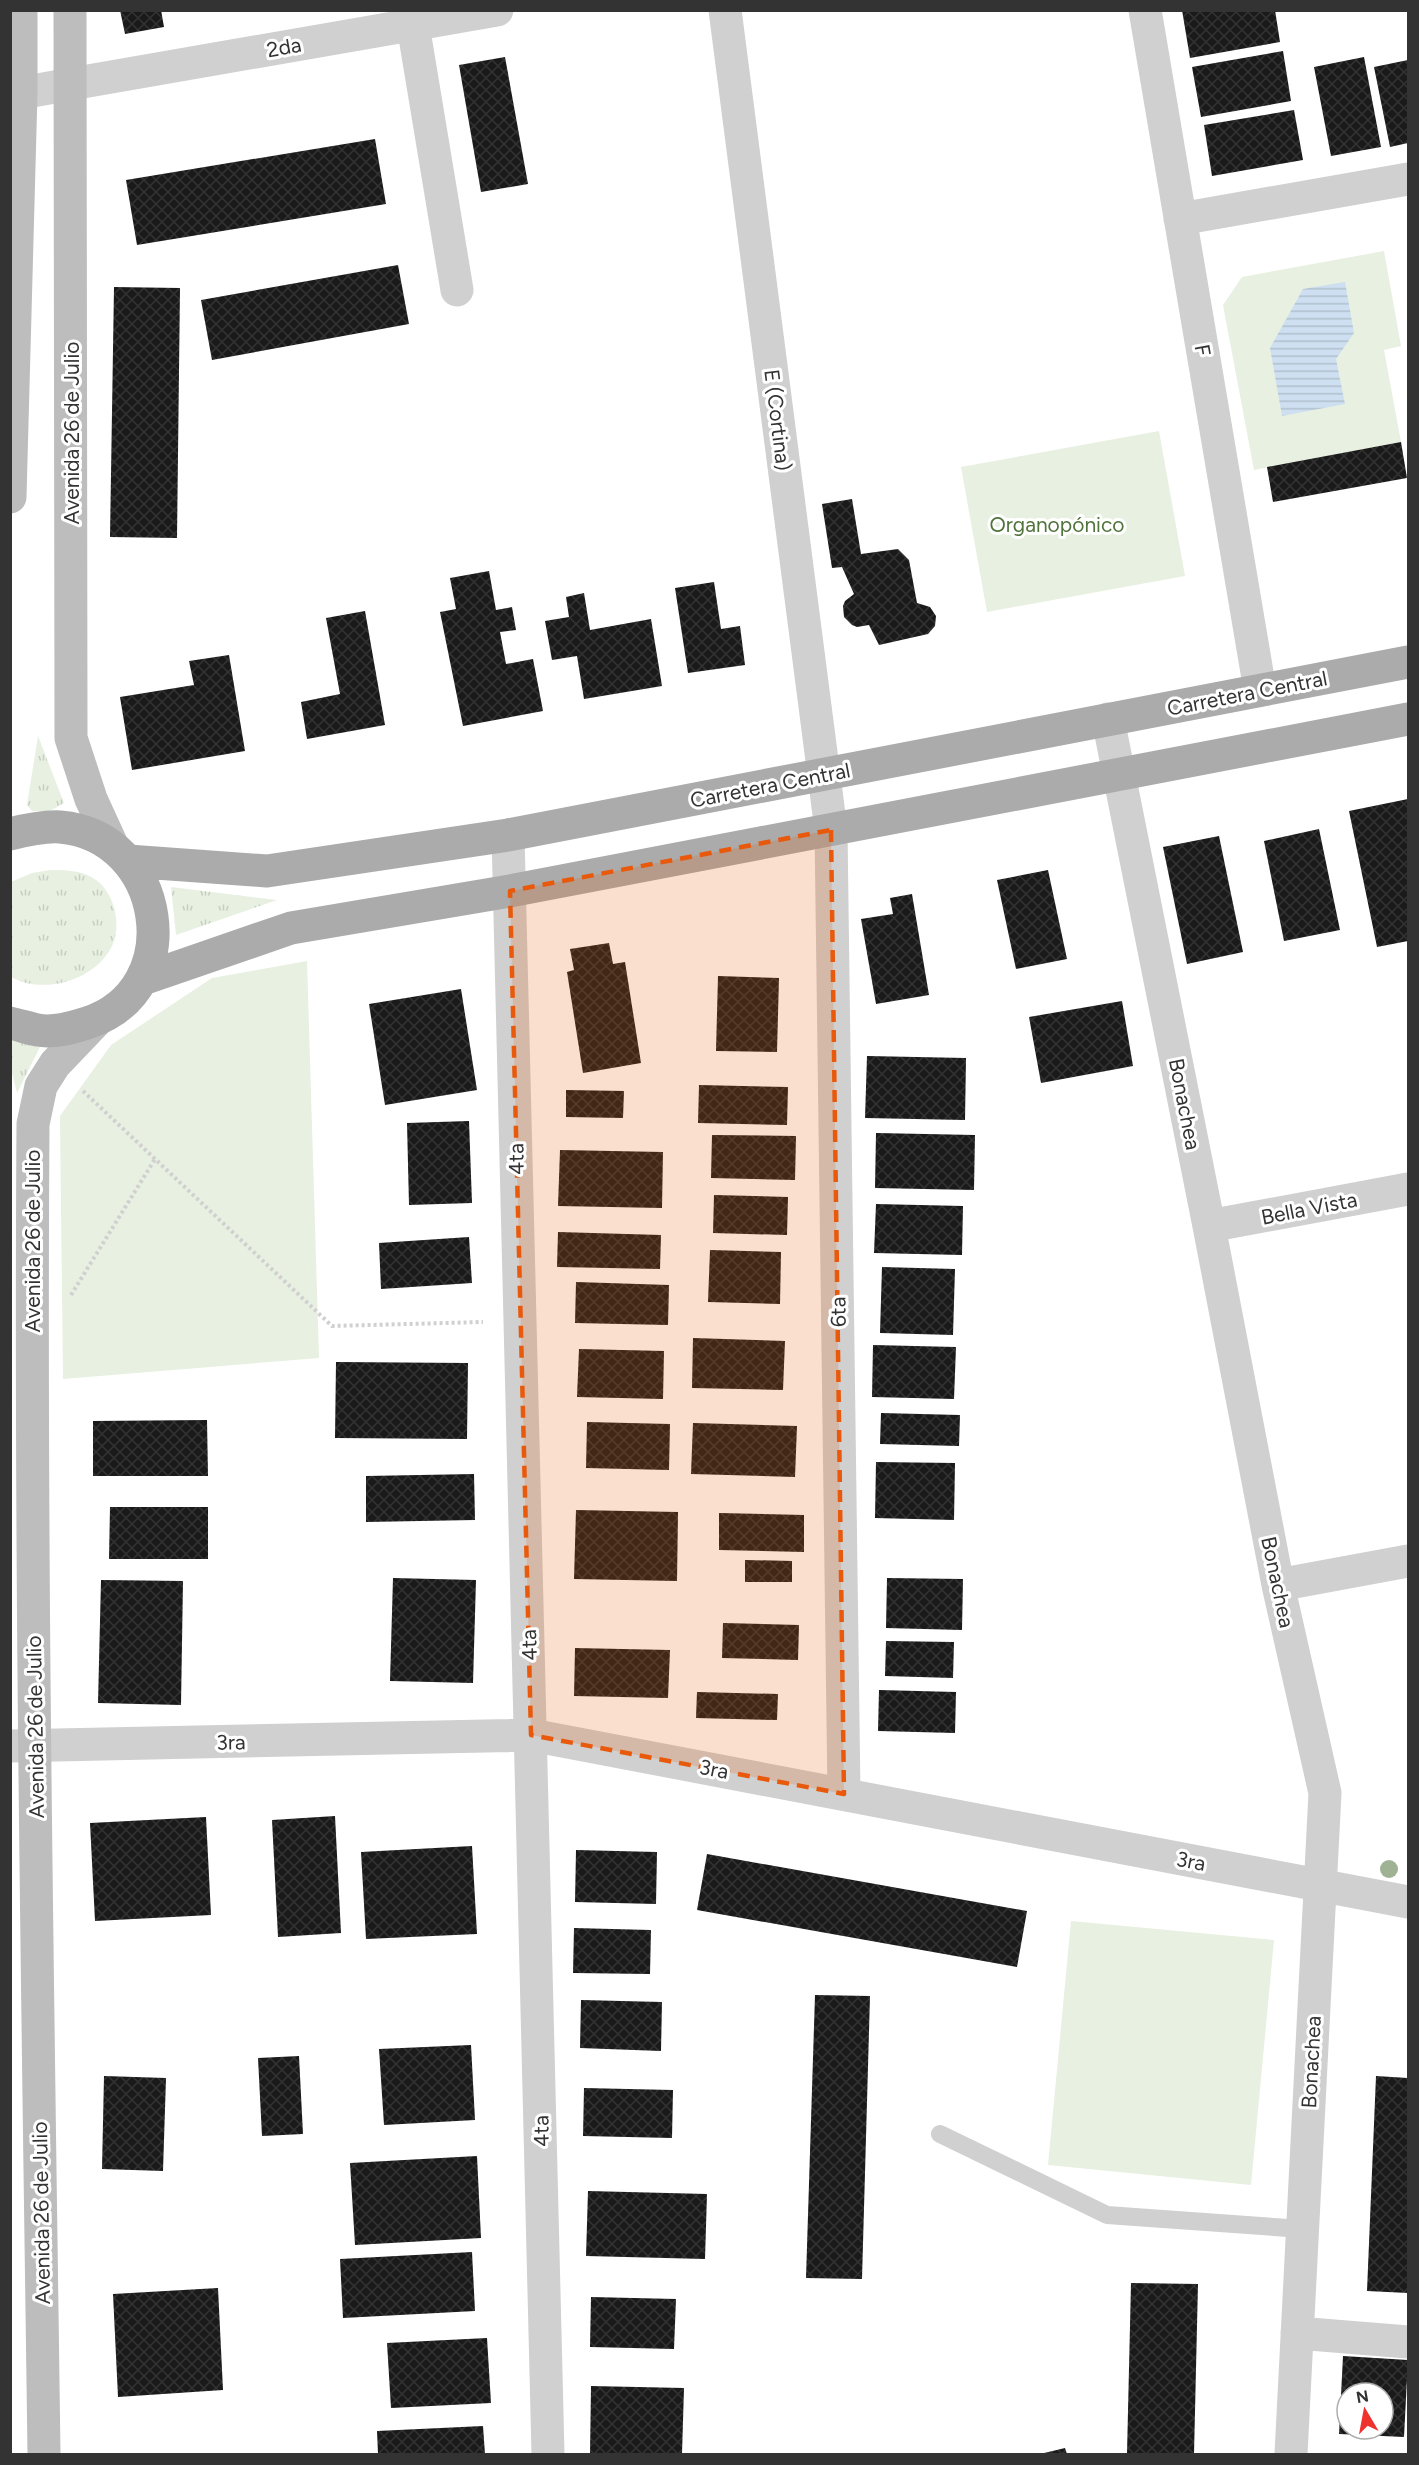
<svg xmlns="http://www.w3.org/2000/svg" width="1419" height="2465" font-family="Figtree,sans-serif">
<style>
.grass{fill:url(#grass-tufts)}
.green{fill:#e8f0e1}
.water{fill:url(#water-rules)}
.building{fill:url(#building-cross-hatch);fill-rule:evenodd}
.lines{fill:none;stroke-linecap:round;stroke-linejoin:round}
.path{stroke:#d0d0d0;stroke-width:4;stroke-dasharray:3 3;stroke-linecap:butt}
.service{stroke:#d0d0d0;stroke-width:18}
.minor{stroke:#d0d0d0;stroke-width:33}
.tertiary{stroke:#d0d0d0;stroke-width:33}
.secondary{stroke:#bdbdbd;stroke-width:33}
.primary{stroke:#ababab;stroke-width:33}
.tree{fill:#9fb294}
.marked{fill:#e8590c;fill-opacity:0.2;stroke:#e8590c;stroke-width:4.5;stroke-dasharray:12 8;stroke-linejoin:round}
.labels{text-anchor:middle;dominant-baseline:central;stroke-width:6;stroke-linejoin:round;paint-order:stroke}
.street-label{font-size:21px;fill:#333;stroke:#fff}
.park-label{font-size:21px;fill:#51733c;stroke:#fff}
</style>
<defs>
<pattern id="grass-tufts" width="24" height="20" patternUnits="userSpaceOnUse" patternTransform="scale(1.5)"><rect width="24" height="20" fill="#e8f0e1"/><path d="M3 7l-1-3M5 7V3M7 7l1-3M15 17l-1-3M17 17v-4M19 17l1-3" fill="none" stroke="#c7cec2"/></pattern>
<pattern id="water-rules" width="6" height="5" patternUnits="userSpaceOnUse" patternTransform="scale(1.5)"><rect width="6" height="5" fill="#cddff0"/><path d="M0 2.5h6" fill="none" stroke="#b0c0ce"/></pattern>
<pattern id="building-cross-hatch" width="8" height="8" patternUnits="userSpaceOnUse" patternTransform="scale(1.5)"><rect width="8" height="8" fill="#1a1a1a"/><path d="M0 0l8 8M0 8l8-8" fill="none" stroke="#333"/></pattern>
</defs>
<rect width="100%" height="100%" fill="#fff"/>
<path class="grass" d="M38 736 64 803 50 811H32L27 805Z
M50 870C63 870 75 870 87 875 113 885 123 922 112 946 95 981 43 995 11 977V882L32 873Z
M171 887 277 900 176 935Z
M12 1040 40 1047 17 1093 11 1069Z"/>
<path class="green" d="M1384 251 1401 346 1384 350 1401 442 1254 470 1223 305 1242 277Z
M1159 431 1185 576 987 612 961 467Z
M307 961 319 1358 63 1379 60 1116 111 1045 212 978Z
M1071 1921 1274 1940 1251 2185 1048 2165Z"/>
<path class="water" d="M1345 282 1354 333 1336 359 1345 404 1282 416 1270 348 1303 289Z"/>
<path class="building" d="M120 10H161L164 27 125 34Z
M1182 10H1275L1280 42 1190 58Z
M1283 51 1291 101 1201 117 1192 67Z
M505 57 528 184 481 192 459 65Z
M1364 57 1381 147 1331 156 1314 67Z
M1408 60V143L1390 147 1374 67Z
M1294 110 1303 160 1212 176 1204 125Z
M375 139 386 204 137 245 126 180Z
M398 265 409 324 212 360 201 300Z
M114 287 180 288 177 538 110 537Z
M1401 442 1407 478 1273 502 1267 467Z
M852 499 861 554 898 549 909 560 917 603 930 607 936 616 935 626 928 634 879 645 869 625 857 627 852 625 844 617 843 606 845 601 854 594 842 567 832 568 822 504Z
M489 571 496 610 512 607 516 630 500 632 506 664 533 659 543 711 463 726 440 612 456 609 450 578Z
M714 582 721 629 740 626 745 665 688 673 675 588Z
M584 593 590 630 651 619 662 686 584 699 577 656 552 660 545 621 569 617 566 597Z
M365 611 385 725 307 739 301 702 340 694 326 618Z
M229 655 245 751 132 770 120 697 194 685 189 661Z
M1408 799V941L1377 947 1349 811Z
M1319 829 1340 930 1284 941 1264 841Z
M1219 836 1243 952 1187 964 1163 847Z
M1048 870 1067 959 1016 969 997 880Z
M912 894 929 995 876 1004 861 919 893 914 890 898Z
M609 943 613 964 625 962 641 1063 583 1073 567 972 574 970 570 949Z
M718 976 779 978 777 1052 716 1051Z
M461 989 477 1090 385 1105 369 1004Z
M1122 1001 1133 1066 1041 1083 1029 1017Z
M867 1056 966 1058 965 1120 865 1118Z
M699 1085 788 1087 787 1125 698 1123Z
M566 1090 624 1091 623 1118 566 1117Z
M469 1121 472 1203 409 1205 407 1123Z
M876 1133 975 1135 974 1190 875 1188Z
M712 1135 796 1136 795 1180 711 1178Z
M560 1150 663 1152 662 1208 558 1206Z
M714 1195 788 1197 787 1235 713 1233Z
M876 1204 963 1206 962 1255 874 1253Z
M558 1232 661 1235 660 1269 557 1267Z
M469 1237 472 1283 381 1289 379 1243Z
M710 1250 781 1252 780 1304 708 1302Z
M882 1267 955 1269 953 1335 880 1333Z
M576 1282 669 1285 668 1325 575 1323Z
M693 1338 785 1341 783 1390 692 1388Z
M873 1345 956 1347 954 1399 872 1397Z
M579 1349 664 1351 663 1399 577 1397Z
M336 1362 468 1363 467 1439 335 1438Z
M881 1413 960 1415 959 1446 880 1444Z
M207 1420 208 1476H93V1421Z
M587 1422 670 1424 669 1470 586 1468Z
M693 1423 797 1426 795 1477 691 1474Z
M876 1462 955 1463 954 1520 875 1518Z
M474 1474 475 1520 366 1522V1476Z
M110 1507H208V1559H109Z
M576 1510 678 1512 677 1581 574 1579Z
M719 1513 804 1515V1552L719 1550Z
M745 1560 792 1561V1582H745Z
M393 1578 476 1580 473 1683 390 1681Z
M887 1578 963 1579 962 1630 886 1628Z
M101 1580 183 1581 181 1705 98 1703Z
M723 1623 799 1625 798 1660 722 1658Z
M886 1641 954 1642 953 1678 885 1676Z
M575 1648 670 1650 668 1698 574 1696Z
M879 1690 956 1692 955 1733 878 1731Z
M697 1692 778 1694 777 1720 696 1718Z
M335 1816 341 1933 278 1937 272 1820Z
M206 1817 211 1915 95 1921 90 1823Z
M472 1846 477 1934 366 1939 361 1852Z
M576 1850 657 1852 656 1904 575 1902Z
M707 1854 1027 1911 1017 1967 697 1910Z
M574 1928 651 1930 650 1974 573 1973Z
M815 1995 870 1996 862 2279 806 2278Z
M581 2000 662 2002 661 2051 580 2048Z
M471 2045 475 2120 384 2125 379 2049Z
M299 2056 303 2134 262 2136 258 2058Z
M104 2076 166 2078 163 2171 102 2169Z
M1376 2076 1408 2078V2293L1367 2291Z
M584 2088 673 2090 672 2138 583 2136Z
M477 2156 481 2238 355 2245 350 2163Z
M588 2191 707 2194 705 2259 586 2256Z
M472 2252 475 2311 343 2318 340 2259Z
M1131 2283 1198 2284 1194 2454H1127Z
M218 2288 223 2390 118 2397 113 2294Z
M591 2297 676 2299 674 2349 590 2347Z
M487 2338 491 2403 391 2408 387 2343Z
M1343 2356 1408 2360 1404 2437 1339 2434ZM1347 2393H1383V2429H1347Z
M591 2386 684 2388 682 2454H590Z
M483 2426 485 2454H378L377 2431Z
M1065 2448 1067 2454H1040Z"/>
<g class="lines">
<path class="path" d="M83 1091 332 1326 483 1322
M71 1295 155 1159"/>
<path class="service" d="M940 2134 1107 2215 1302 2229"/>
<path class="minor" d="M725 10 831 830 844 1794
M1145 10 1260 690
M413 25 457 290
M71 84 497 10
M1180 219 1408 179
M1108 719 1209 1226 1278 1585 1325 1793 1291 2454
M508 835 548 2454
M1209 1226 1408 1189
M1278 1585 1408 1561
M10 1746 531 1735 1408 1902
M1297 2333 1408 2342"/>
<path class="tertiary" d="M10 95 71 84"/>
<path class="secondary" d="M70 10 71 738 91 799 113 847
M10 497 21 93V10
M44 2454C38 2011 30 1568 33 1124L41 1086 55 1064 97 1020"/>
<path class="primary" d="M10 834C26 830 44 826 60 827 166 836 190 990 87 1023 71 1028 54 1033 37 1030 28 1028 19 1025 10 1023
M128 861 267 871 508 835 1408 662
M143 979 291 928 510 891 1408 719"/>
</g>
<circle class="tree" cx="1389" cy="1869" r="9"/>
<path class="marked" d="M831 830 844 1794 531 1735 510 891Z"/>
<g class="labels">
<g class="street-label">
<text transform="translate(284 47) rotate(-10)">2da</text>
<text transform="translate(1203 350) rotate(80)">F</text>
<text transform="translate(778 420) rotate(83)">E (Cortina)</text>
<text transform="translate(71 433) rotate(-90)">Avenida 26 de Julio</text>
<text transform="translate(1247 693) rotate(-11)">Carretera Central</text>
<text transform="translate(770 785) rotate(-11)">Carretera Central</text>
<text transform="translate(1185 1104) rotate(79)">Bonachea</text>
<text transform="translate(516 1159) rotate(-91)">4ta</text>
<text transform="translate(1309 1208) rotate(-11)">Bella Vista</text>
<text transform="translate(32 1241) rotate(-90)">Avenida 26 de Julio</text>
<text transform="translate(838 1312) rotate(-91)">6ta</text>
<text transform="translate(1278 1582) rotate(78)">Bonachea</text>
<text transform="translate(529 1645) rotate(-92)">4ta</text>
<text transform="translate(35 1727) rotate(-91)">Avenida 26 de Julio</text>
<text transform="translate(231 1742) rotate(-1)">3ra</text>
<text transform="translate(714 1769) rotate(11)">3ra</text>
<text transform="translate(1191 1861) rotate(11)">3ra</text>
<text transform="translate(1311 2062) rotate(-87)">Bonachea</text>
<text transform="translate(541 2131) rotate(-91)">4ta</text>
<text transform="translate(41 2213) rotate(-91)">Avenida 26 de Julio</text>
</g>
<g class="park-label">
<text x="1057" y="524">Organopónico</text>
</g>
</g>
<rect width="1419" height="2465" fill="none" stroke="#333333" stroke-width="24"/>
<g transform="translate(1365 2411) rotate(350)"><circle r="28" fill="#ffffff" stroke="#adadad" stroke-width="1.5"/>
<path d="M0-4.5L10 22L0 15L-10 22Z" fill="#f0322f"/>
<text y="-9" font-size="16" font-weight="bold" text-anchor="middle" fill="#333333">N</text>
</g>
</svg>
